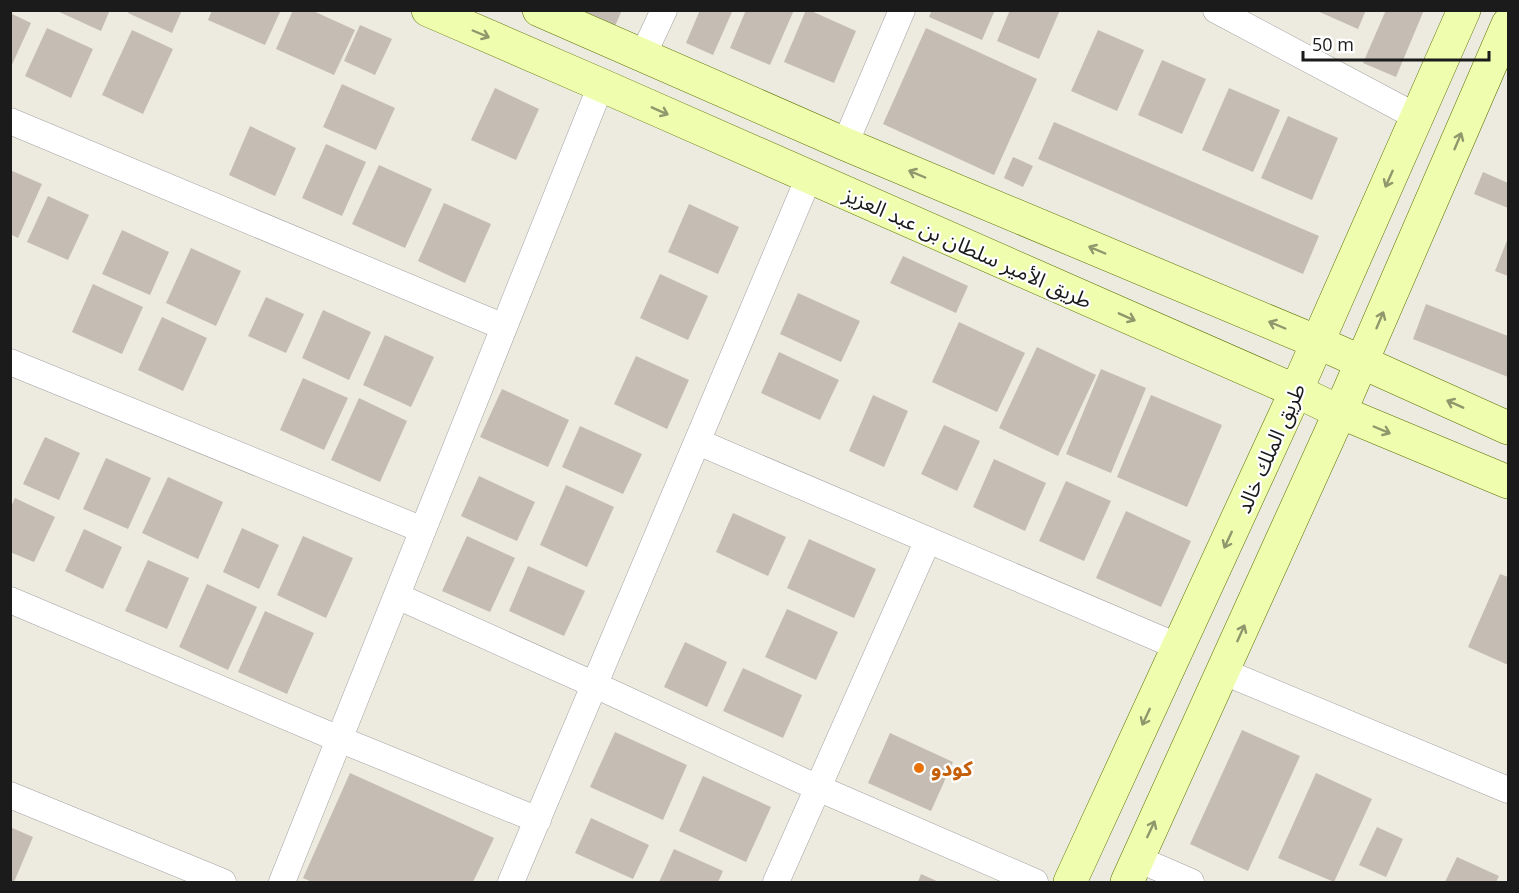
<svg xmlns="http://www.w3.org/2000/svg" width="1519" height="893" font-family="'Open Sans','Noto Sans Arabic',sans-serif">
<style>
.building{fill:#c5bdb3}
.lines{fill:none;stroke-linecap:round;stroke-linejoin:round}
.street-casing{stroke:#a2a2a2;stroke-width:27}
.secondary-casing{stroke:#597300;stroke-width:34}
.street{stroke:#fff;stroke-width:26}
.secondary{stroke:#effdae;stroke-width:33}
.oneway{stroke:#90976c}
.food-dot{fill:#e8710a;stroke:#fff;stroke-width:2}
.labels{text-anchor:middle;dominant-baseline:central;stroke-width:4.5;stroke-linejoin:round;paint-order:stroke}
.street-label{font-size:21px;fill:#1b1b1b;stroke:#fff}
.food-label{font-size:21px;font-weight:bold;fill:#c56008;stroke:#fff;text-anchor:start}
</style>
<rect width="100%" height="100%" fill="#edeadf"/>
<path class="building" d="M55 10H110L101 31Z
M130 10H182L172 33 128 13Z
M212 10H281L265 45 208 20Z
M293 10H311L355 30 334 75 276 49Z
M580 10H622L615 26Z
M700 10H728L732 12 713 55 686 43Z
M746 10H794L770 65 730 48Z
M806 10H809L856 31 834 83 784 62Z
M932 10H995L982 40 929 17Z
M1010 10H1060L1039 59 997 41Z
M1315 10H1366L1358 29Z
M1386 10H1424L1396 77 1363 63Z
M10 13 31 23 10 69Z
M360 25 392 39 375 75 344 61Z
M47 28 93 49 71 98 25 76Z
M926 28 1037 79 994 175 883 124Z
M132 30 173 49 143 114 102 95Z
M1098 30 1144 50 1117 111 1071 91Z
M1162 60 1206 79 1182 134 1138 115Z
M342 84 395 108 376 150 323 127Z
M495 88 539 109 516 160 471 140Z
M1229 88 1280 110 1253 172 1202 150Z
M1288 116 1338 138 1312 200 1261 178Z
M1054 122 1319 236 1303 274 1038 159Z
M250 126 296 148 275 196 229 175Z
M326 144 366 162 342 216 302 198Z
M1013 157 1033 166 1023 187 1004 178Z
M379 165 432 189 405 248 352 224Z
M10 170 42 184 18 238 10 234Z
M1483 172 1508 183V208L1474 194Z
M48 196 89 215 68 260 27 242Z
M444 203 491 224 465 283 418 261Z
M689 204 739 227 718 274 668 252Z
M122 230 169 252 150 295 102 274Z
M1508 238V276L1495 271Z
M191 248 241 271 216 326 166 303Z
M903 256 968 286 956 313 890 283Z
M660 274 708 296 688 340 640 318Z
M93 284 143 307 122 354 72 332Z
M798 293 860 321 841 362 780 334Z
M266 297 304 314 286 353 248 336Z
M1426 304 1508 336V377L1413 339Z
M323 310 371 332 349 380 302 358Z
M162 317 207 338 183 391 138 370Z
M959 322 1025 353 997 412 932 382Z
M385 335 434 357 411 407 363 385Z
M1037 347 1096 375 1058 456 999 428Z
M779 352 839 380 820 420 761 393Z
M636 356 689 380 667 429 614 404Z
M1101 369 1146 388 1111 473 1066 454Z
M303 378 348 398 324 450 280 430Z
M502 389 569 420 548 467 480 437Z
M873 395 908 411 884 467 849 451Z
M1151 395 1222 425 1187 507 1117 477Z
M359 398 407 421 380 482 331 460Z
M944 425 980 441 957 491 921 474Z
M580 426 642 454 623 494 562 467Z
M45 437 80 453 59 500 23 484Z
M106 458 151 478 128 529 83 509Z
M994 459 1046 483 1025 531 973 507Z
M479 476 535 502 517 541 461 516Z
M168 477 223 502 198 559 142 533Z
M1066 481 1111 501 1084 561 1039 541Z
M566 485 614 507 587 567 540 545Z
M15 498 55 517 34 562 10 552V509Z
M1126 511 1191 541 1161 607 1096 578Z
M733 513 786 537 768 576 716 552Z
M242 528 279 545 259 589 223 572Z
M84 529 122 547 103 589 65 571Z
M303 536 353 558 326 618 277 595Z
M467 536 515 558 490 612 442 591Z
M809 539 876 569 854 618 787 588Z
M148 560 189 578 167 629 125 611Z
M528 566 585 591 564 636 509 611Z
M1500 574 1508 577V665L1468 647Z
M207 584 257 607 228 670 179 647Z
M787 609 838 632 816 680 765 657Z
M265 611 314 633 287 694 238 672Z
M685 642 727 662 707 707 664 687Z
M743 668 802 695 783 738 723 711Z
M1242 730 1300 756 1248 871 1190 844Z
M615 732 687 765 663 820 590 787Z
M890 733 953 762 931 811 868 783Z
M350 773 494 838 473 882H312L303 878Z
M1316 773 1372 799 1334 882 1278 858Z
M703 776 771 807 746 862 679 831Z
M591 818 649 845 633 879 575 853Z
M10 827 33 837 14 882H10Z
M1377 827 1403 839 1386 877 1359 865Z
M674 849 723 871 718 882H659Z
M1457 857 1499 876 1496 882H1445Z
M921 874 939 882H918Z"/>
<g class="lines">
<defs>
<path id="street" d="M1216 10 1417 117
M643 55 664 10
M10 121 504 327
M845 144 902 10
M10 362 423 530
M698 442 1179 647
M397 596 595 685 818 788 1035 882
M10 600 339 739 538 820
M1224 672 1508 790
M10 795 223 882
M1138 859 1191 882
M282 882 601 85
M511 882 809 177
M776 882 928 540"/>
<path id="secondary" d="M428 10 601 85 1296 391 1340 412 1508 482
M539 10 845 144 1317 342 1508 428
M1070 882 1296 391 1464 10
M1127 882 1340 412 1508 24"/>
</defs>
<use href="#street" class="street-casing"/>
<use href="#secondary" class="secondary-casing"/>
<use href="#street" class="street"/>
<use href="#secondary" class="secondary"/>
</g>
<defs><path id="oneway-shaft" d="M-6 0H5M1.5-3L5.5 0L1.5 3" fill="none" stroke-width="1.6" stroke-linecap="round" stroke-linejoin="round" transform="scale(1.5)"/></defs>
<g class="oneway">
<use href="#oneway-shaft" transform="translate(481 34) rotate(23)"/>
<use href="#oneway-shaft" transform="translate(660 111) rotate(24)"/>
<use href="#oneway-shaft" transform="translate(1458 141) rotate(-67)"/>
<use href="#oneway-shaft" transform="translate(917 174) rotate(-157)"/>
<use href="#oneway-shaft" transform="translate(1389 179) rotate(114)"/>
<use href="#oneway-shaft" transform="translate(1097 250) rotate(-157)"/>
<use href="#oneway-shaft" transform="translate(1127 317) rotate(24)"/>
<use href="#oneway-shaft" transform="translate(1380 320) rotate(-67)"/>
<use href="#oneway-shaft" transform="translate(1277 325) rotate(-157)"/>
<use href="#oneway-shaft" transform="translate(1455 404) rotate(-156)"/>
<use href="#oneway-shaft" transform="translate(1382 430) rotate(23)"/>
<use href="#oneway-shaft" transform="translate(1228 540) rotate(115)"/>
<use href="#oneway-shaft" transform="translate(1241 633) rotate(-66)"/>
<use href="#oneway-shaft" transform="translate(1146 717) rotate(115)"/>
<use href="#oneway-shaft" transform="translate(1151 829) rotate(-65)"/>
</g>
<circle class="food-dot" cx="919" cy="768" r="6"/>
<g class="labels">
<g class="street-label">
<text transform="translate(968 247) rotate(24)">طريق الأمير سلطان بن عبد العزيز</text>
<text transform="translate(1270 448) rotate(-66)">طريق الملك خالد</text>
</g>
<g class="food-label">
<text x="931" y="768">كودو</text>
</g>
</g>
<rect width="1519" height="893" fill="none" stroke="#1b1b1b" stroke-width="24"/>
<path d="M1303 51v9h186v-9" fill="none" stroke="#1b1b1b" stroke-width="3"/>
<text x="1312" y="51" font-size="18" fill="#1b1b1b" stroke="#ffffff" stroke-width="4.5" paint-order="stroke">50 m</text>
</svg>
